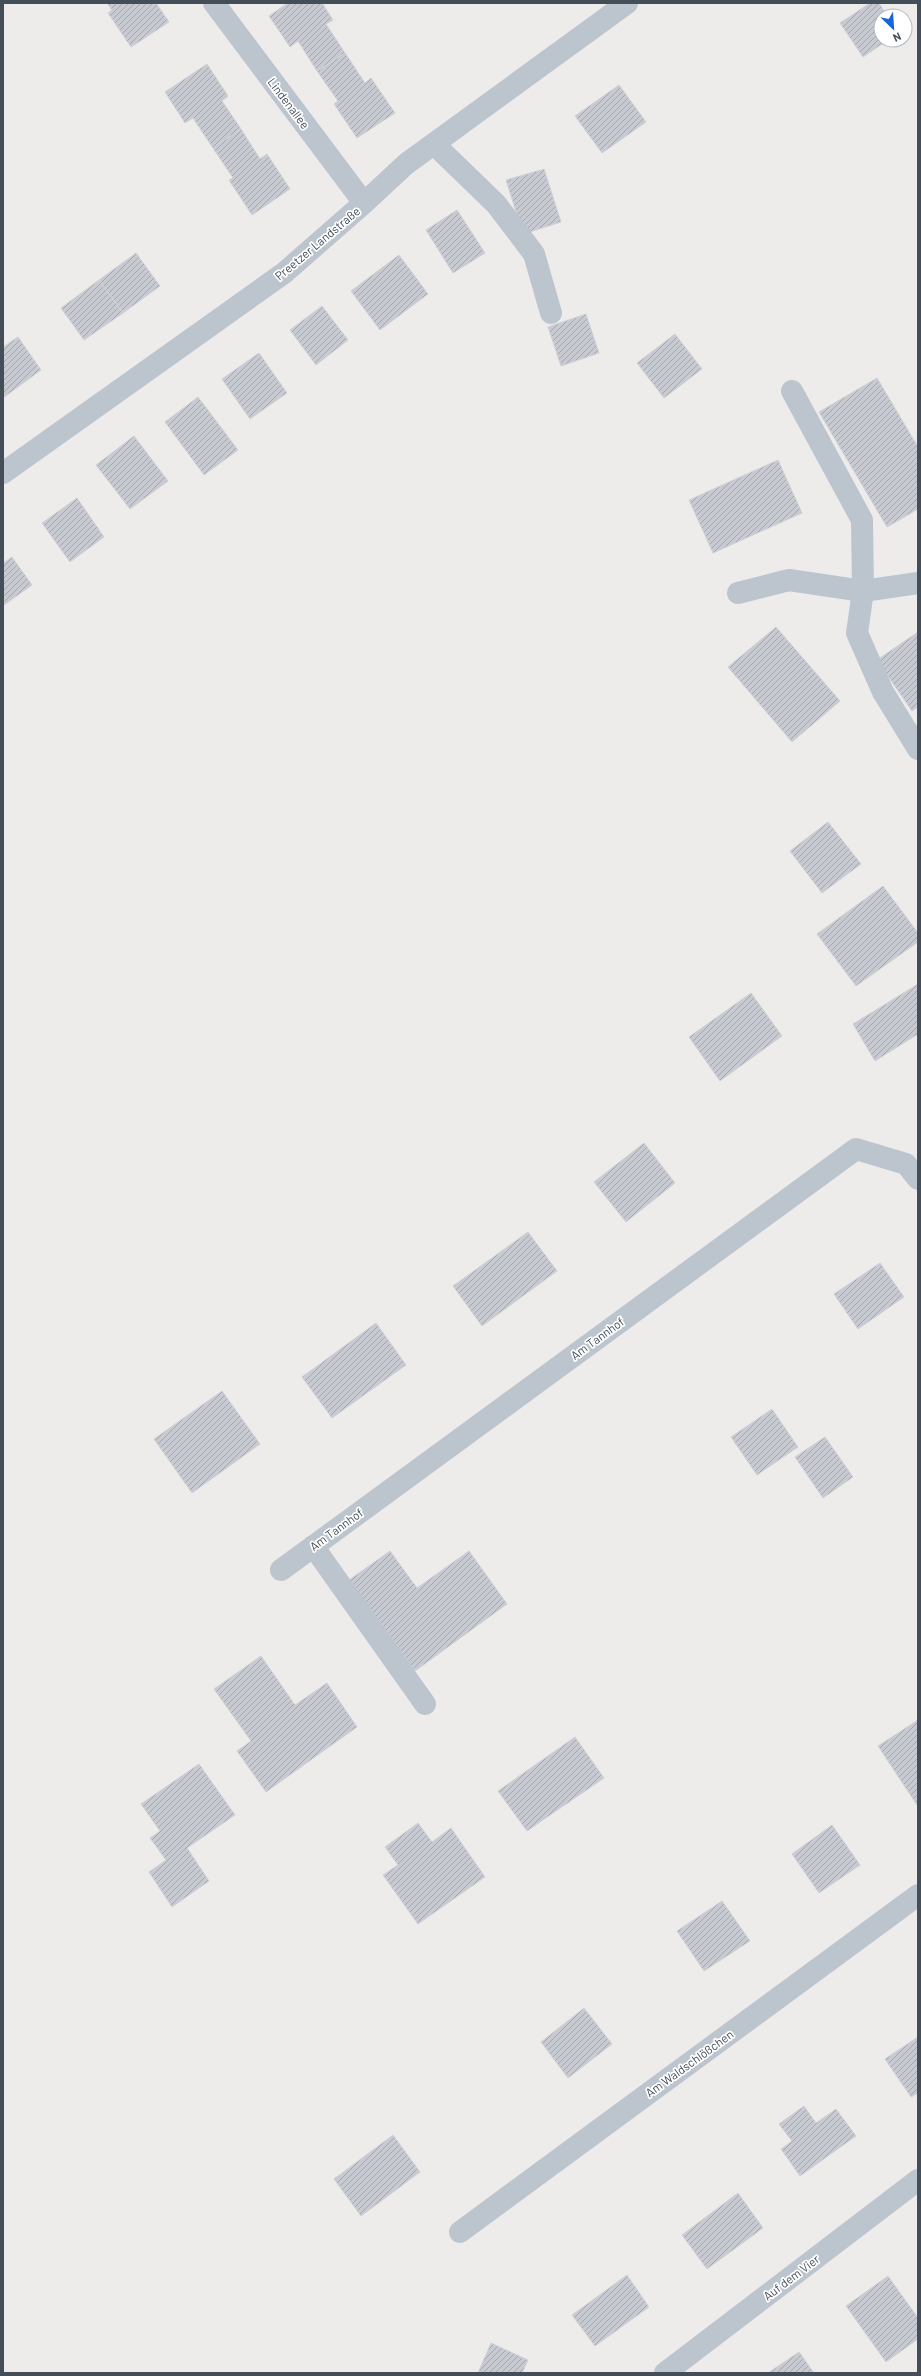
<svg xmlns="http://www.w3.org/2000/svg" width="921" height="2376" font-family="Barlow,sans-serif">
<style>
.building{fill:url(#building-hatch);stroke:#cfd1d7}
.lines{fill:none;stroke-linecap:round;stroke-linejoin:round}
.minor{stroke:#bcc5ce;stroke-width:22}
.labels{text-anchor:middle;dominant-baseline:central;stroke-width:3.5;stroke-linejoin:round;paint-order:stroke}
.street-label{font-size:12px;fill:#444e59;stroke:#fff}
</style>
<defs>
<pattern id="building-hatch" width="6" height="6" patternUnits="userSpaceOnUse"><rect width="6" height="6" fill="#c8cad1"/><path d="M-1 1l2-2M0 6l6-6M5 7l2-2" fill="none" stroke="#a4a6ad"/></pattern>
</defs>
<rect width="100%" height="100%" fill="#eeebeb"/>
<path class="building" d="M107 3H156L169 22 131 47 108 13 112 10Z
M288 3H322L333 20 326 24 345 53 317 71 298 41 290 47 269 16Z
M870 3H879L887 16H881V40H888L863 57 840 23Z
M345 53 365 83 371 78 395 113 357 138 334 104 338 101 317 71Z
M207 64 228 96 222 101 241 129 213 148 193 118 185 123 165 92Z
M619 85 646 122 602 153 575 116Z
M241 129 260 159 267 154 290 189 252 215 229 180 233 178 213 148Z
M544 169 561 222 523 234 506 180Z
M457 210 485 253 453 273 426 230Z
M136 253 160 286 123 313 99 280Z
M399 255 428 294 380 330 351 291Z
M99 280 123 313 84 340 61 308Z
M322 306 348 340 316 365 290 330Z
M586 314 599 353 561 366 548 327Z
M675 334 702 369 664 398 637 363Z
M18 337 41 370 3 398V347Z
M259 353 287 393 250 419 222 379Z
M877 378 918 447V509L887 527 819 412Z
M198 397 238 450 204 475 165 422Z
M134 436 168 481 130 509 96 465Z
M778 460 802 513 713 553 689 500Z
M77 498 104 537 70 562 42 523Z
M12 557 32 585 4 605 3 563Z
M776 627 840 701 792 742 728 667Z
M918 632V707L912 711 877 660Z
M828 822 861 864 822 893 790 851Z
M883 886 918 933V942L856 986 817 934Z
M918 984V1034L875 1061 853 1024Z
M751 993 782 1036 720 1081 689 1037Z
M644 1143 675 1183 626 1222 594 1182Z
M528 1232 557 1271 482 1326 453 1286Z
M880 1263 904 1297 858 1329 834 1294Z
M376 1323 406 1365 332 1418 302 1377Z
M222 1391 260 1444 192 1493 154 1439Z
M772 1409 798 1447 757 1475 731 1437Z
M825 1437 853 1477 823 1498 795 1457Z
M390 1551 417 1588 469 1551 507 1604 415 1671 349 1580Z
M261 1656 295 1705 327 1683 357 1727 266 1792 237 1751 251 1741 214 1689Z
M918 1720V1804L917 1805 878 1746Z
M575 1737 604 1778 527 1831 498 1791Z
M199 1764 235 1815 187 1848 209 1881 172 1907 149 1872 166 1860 150 1838 160 1831 141 1804Z
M418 1823 432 1842 451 1828 485 1877 418 1924 383 1875 398 1865 385 1847Z
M832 1825 860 1865 819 1893 792 1854Z
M722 1901 750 1941 704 1971 677 1931Z
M584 2008 612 2044 568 2078 541 2042Z
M918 2037V2093L911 2097 885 2059Z
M804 2106 816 2123 836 2109 856 2136 800 2176 781 2149 792 2141 779 2124Z
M393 2135 420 2172 361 2216 334 2179Z
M738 2193 763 2228 707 2269 682 2235Z
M627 2275 649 2307 595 2346 572 2315Z
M888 2276 918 2318V2339L886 2362 846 2306Z
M491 2343 528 2360 522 2373H478Z
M799 2352 814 2373H768Z"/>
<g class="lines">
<path class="minor" d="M214 3 364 203
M434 144 496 204 534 254 551 313
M3 473 284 273 364 203 406 164 627 3
M918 583 863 591 857 633 883 692 918 749
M738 593 789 580 863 591 862 520 792 391
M313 1546 425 1704
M281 1570 856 1149 906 1164 918 1179
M460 2232 918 1895
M665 2373 918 2180"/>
</g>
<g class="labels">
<g class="street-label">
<text transform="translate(289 103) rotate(53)">Lindenallee</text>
<text transform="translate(317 243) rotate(-40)">Preetzer Landstraße</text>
<text transform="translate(597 1338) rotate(-36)">Am Tannhof</text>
<text transform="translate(336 1529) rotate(-36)">Am Tannhof</text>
<text transform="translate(689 2063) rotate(-36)">Am Waldschlößchen</text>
<text transform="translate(791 2277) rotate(-37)">Auf dem Vier</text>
</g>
</g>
<rect width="921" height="2376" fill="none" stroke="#444e59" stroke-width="8"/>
<g transform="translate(893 28) rotate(155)"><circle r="19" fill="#ffffff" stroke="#b4b8bd"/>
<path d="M0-3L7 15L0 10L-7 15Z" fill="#1665dd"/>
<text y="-6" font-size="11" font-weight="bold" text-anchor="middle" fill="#444e59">N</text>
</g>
</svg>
